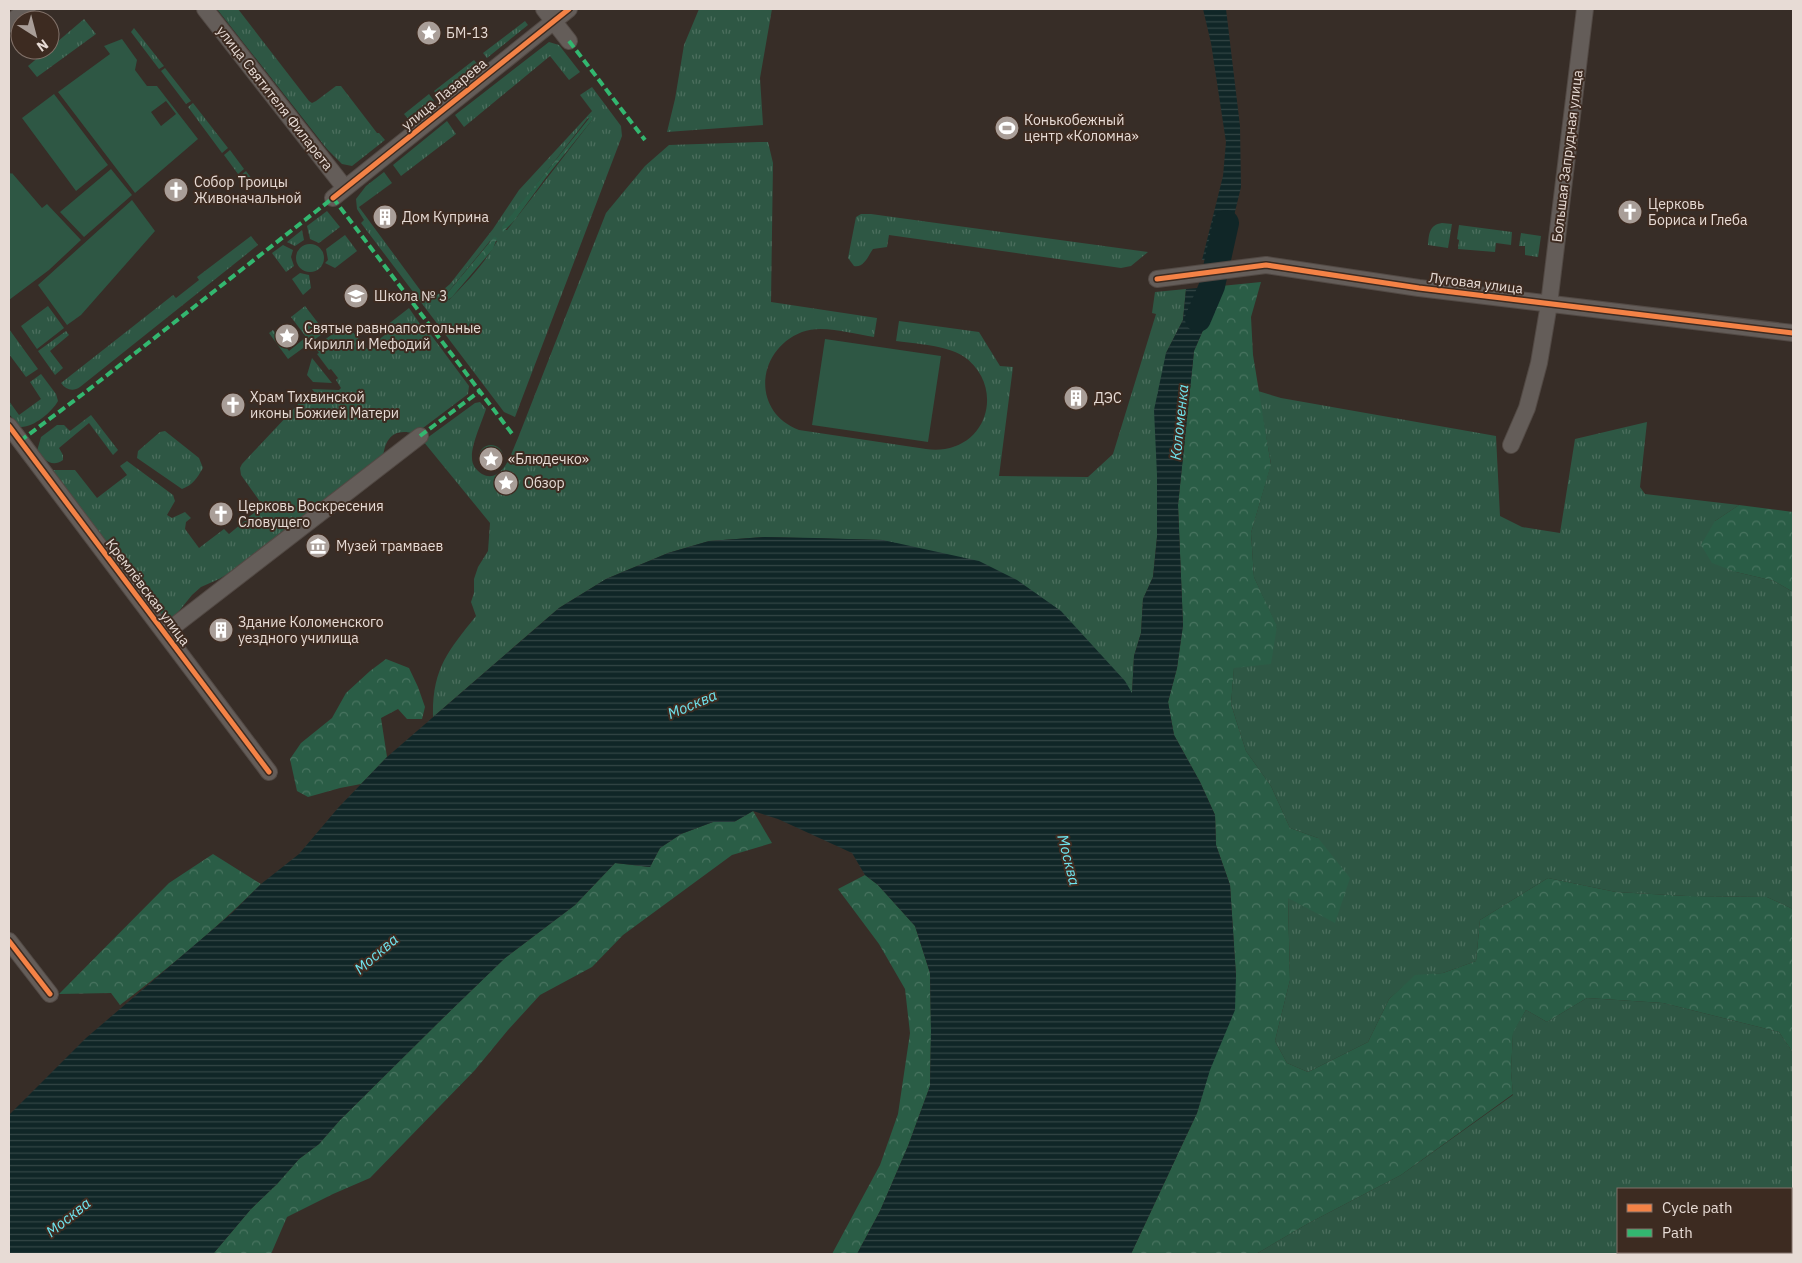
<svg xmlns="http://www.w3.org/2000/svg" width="1802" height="1263" font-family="'IBM Plex Sans',sans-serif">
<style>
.grass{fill:url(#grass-tufts);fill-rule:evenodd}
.forest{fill:url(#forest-crowns)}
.garden{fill:#2e5744;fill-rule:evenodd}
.water{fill:url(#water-rules)}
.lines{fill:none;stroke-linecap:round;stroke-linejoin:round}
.river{stroke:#102627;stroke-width:26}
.minor-casing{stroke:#524944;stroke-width:18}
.minor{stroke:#645d59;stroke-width:16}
.quiet{stroke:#33b770;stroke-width:4;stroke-dasharray:8 4;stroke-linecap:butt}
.cycleway-casing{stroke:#3d2b21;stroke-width:8}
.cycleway{stroke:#f48246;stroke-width:5}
.labels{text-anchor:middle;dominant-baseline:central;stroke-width:4;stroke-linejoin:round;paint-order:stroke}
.poi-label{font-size:14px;fill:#e7dbd5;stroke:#3d2b21;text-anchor:start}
.street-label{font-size:14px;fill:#e7dbd5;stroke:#3d2b21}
.water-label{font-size:15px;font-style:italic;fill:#6fe4ee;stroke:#3d2b21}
</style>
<defs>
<pattern id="grass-tufts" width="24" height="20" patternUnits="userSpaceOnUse" patternTransform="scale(1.25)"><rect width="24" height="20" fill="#2e5744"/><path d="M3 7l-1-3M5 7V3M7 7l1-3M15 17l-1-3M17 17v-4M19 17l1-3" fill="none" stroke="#4c6f5e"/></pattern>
<pattern id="forest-crowns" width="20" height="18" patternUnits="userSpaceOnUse" patternTransform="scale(1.25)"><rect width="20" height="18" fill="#2a5d46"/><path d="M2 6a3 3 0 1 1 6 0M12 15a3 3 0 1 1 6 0" fill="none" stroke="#497460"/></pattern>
<pattern id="water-rules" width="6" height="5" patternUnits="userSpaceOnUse" patternTransform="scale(1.25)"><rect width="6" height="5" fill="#102627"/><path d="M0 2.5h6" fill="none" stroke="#334545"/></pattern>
</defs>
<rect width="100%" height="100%" fill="#372d27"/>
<path class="grass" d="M217 9H238L309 101 312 103 316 101 336 86H341L377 133H379L385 140 352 166 342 164 327 149Z
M699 9H772L760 78 763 125 667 132 675 99 684 45Z
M84 19 96 34 37 77 28 66 47 50H50V48Z
M525 21 528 25 487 58 483 53Z
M134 28 164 66 159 69 131 32Z
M549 42 559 45 580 72 569 80 550 56 464 127 455 115Z
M474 60 478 65 438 97 434 91Z
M165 68 191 101 186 104 161 71Z
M592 87 621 126 622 136 515 417 504 412 361 223 364 220 357 209 356 199 366 186 384 172 392 183 359 207 429 302 450 284 493 229 519 190 592 111 580 95ZM588 118 592 120 507 230 502 229ZM490 241H497C486 262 466 283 449 300L444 297Z
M429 94 434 101 409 120 404 114Z
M193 103 228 148 222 153 188 107Z
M447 121 456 134 401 176 393 165Z
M759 142H768L773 163 771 302 877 318 874 337C853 334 822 324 802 332 756 350 751 412 799 430L926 449C932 450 939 450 945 449 992 441 1002 382 963 356 945 345 917 344 896 341L899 321 979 332 1000 366 1013 367 999 476 1088 477 1113 454 1156 314 1152 313 1155 292 1186 289 1183 320 1166 353 1157 475V537L1153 577 1143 599 1141 633 1134 656 1132 694 883 540 764 537 709 541 668 553 606 579 559 608 433 717C432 669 448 651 476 616L471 602 474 593V579L478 567 488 551 490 523 423 441 475 403 480 402 486 409C482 422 471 445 472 458 472 465 476 470 482 474 503 485 512 451 518 438L606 213 645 166 669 145Z
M230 150 244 169 238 174 224 155Z
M246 171 255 183 251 186 246 184 240 176Z
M327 211 340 227 319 243 310 239 307 226Z
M861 214H871L1148 252 1131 266 1121 268 889 235 887 247 873 249C868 256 864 268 854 266L848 258 856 217Z
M1442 223 1452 224 1448 248 1428 245C1429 234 1429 225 1442 223Z
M1459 225 1512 232 1511 245 1496 243 1495 252 1458 249 1459 240 1457 239Z
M302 230 304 240 295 246 287 242Z
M1521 233 1541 236 1538 257 1525 255V246H1519Z
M345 235 357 251 335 268 325 263 328 260 326 249Z
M251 236 258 245 80 387C73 392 66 390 61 383L173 295 176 298 199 280 197 277Z
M296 258a14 14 0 1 1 28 0a14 14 0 1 1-28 0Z
M283 245 293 250 291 257 294 266 286 272 272 253Z
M300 273 309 275 311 288 303 295 292 279Z
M48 306 64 328 37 349 21 326Z
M305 306 325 332 288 359 269 333 273 330 289 351 306 337 291 317Z
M409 308 420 324H423L469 386 468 394 415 434C394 427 384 439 383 459L253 559 219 579 201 587 192 595 175 616 168 619 161 617 53 470H75L97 498 127 475 120 466 127 461 173 495 175 501 167 515 172 518 185 512 191 518 186 522 185 529 199 548 224 529 229 534 246 520V519L254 513 252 510 261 503 241 475 240 468 242 464 304 398 309 402 316 394 312 389 339 390 341 388 336 380 338 378 331 369 329 370 317 354 319 353 315 347 346 324 367 349 386 334 382 329Z
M9 329 38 369 26 377 9 354Z
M66 331 69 335 50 351 63 368 55 375 38 351Z
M312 358 332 383 313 382 307 375Z
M41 374 56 394 58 401C52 412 33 428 20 427L9 414V401L19 415 41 399 30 382Z
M1258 391 1281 398 1496 436 1500 516 1522 527 1560 533 1575 439 1647 422 1640 487 1645 494 1739 505 1715 521 1736 572 1774 581 1793 592V909L1767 897 1687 896 1616 892 1548 878 1480 920 1476 961 1443 973 1415 976 1389 999 1368 1042 1308 1072 1287 1063 1275 1041 1290 980 1288 897 1297 902 1318 838 1290 828 1271 786 1246 751 1231 704 1234 667 1277 627 1254 577 1251 533 1271 464Z
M91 415 118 450 113 455 89 423 59 448 63 455V460C52 468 44 460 37 451L41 437 57 425H64L70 431Z
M165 431 199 458 203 468C197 478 193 485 182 489L137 458 138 451 160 432Z
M479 457a12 12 0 1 1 24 0a12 12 0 1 1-24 0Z
M1587 998 1663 1003 1779 1032 1793 1053V1254H1256L1309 1223 1401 1175 1513 1095 1511 1071 1513 1032 1526 1010 1547 1022ZM1618 1189H1791V1252H1618Z"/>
<path class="forest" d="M591 116 592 118V120L547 176 514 221 503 232 502 229V227Z
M494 237 497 238 493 249 452 297 446 301 444 298 445 296Z
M1261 282 1251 317 1253 355 1271 465 1251 533 1254 577 1277 626 1271 664 1234 668 1231 704 1246 751 1271 786 1290 828 1318 838 1350 878 1335 923 1288 898 1290 980 1275 1041 1287 1063 1308 1072 1368 1042 1389 999 1415 975 1443 973 1476 961 1480 920 1548 878 1616 892 1687 896 1767 897 1793 909V1053L1779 1032 1663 1003 1587 998 1547 1022 1526 1010 1513 1033 1511 1071 1513 1094 1401 1175 1309 1223 1256 1254H1131L1197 1113 1236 976 1230 885 1216 845 1215 815 1200 782 1174 735 1168 702 1177 668 1183 625 1178 505 1194 351 1213 307 1221 286Z
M1739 505 1793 512V592L1774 581 1736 572 1712 563 1701 545 1715 521Z
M386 659 409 668 418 687 425 707 422 719H407L398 709 381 718 387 757 361 784 340 788 308 797 297 791 290 759 301 743 332 718 346 693 370 671Z
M753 811 772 843 732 855 623 935 592 967 540 995 508 1030 475 1070 370 1178 333 1194 287 1217 271 1254H213L251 1209 277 1184 299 1159 319 1144 340 1120 443 1018 505 958 575 905 615 863 650 867 660 848 681 834 713 822H734Z
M213 854 261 884C217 928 170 967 120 1005L111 993 59 994 169 883Z
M865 875 878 885 915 926 930 973 931 1031 930 1086 908 1146 880 1211 857 1254H832L880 1165 898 1114 910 1033 905 989 879 944 838 889Z"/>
<path class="garden" d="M122 39 137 60 135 70 147 86H157L198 139 135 193 58 92 110 54 104 46ZM166 101 176 114 161 126 151 112Z
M54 94 108 165 76 191 22 118Z
M111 169 132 195 84 237 60 212Z
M9 171 11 174 12 173 42 208 47 204 81 240 49 270 9 300Z
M132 200 155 231 81 315 67 325 38 285Z
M825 339 941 356 928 442 812 425Z"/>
<path class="water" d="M1203 9H1226L1240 126 1241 187 1224 257 1202 260 1223 176 1226 142 1211 43Z
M1221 286 1213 307 1194 351 1178 505 1183 625 1177 668 1168 702 1174 735 1200 782 1215 815 1216 845 1230 885 1236 976 1235 1010 1210 1070 1197 1113 1131 1254H857L880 1211 908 1146 930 1086 931 1031 930 973 915 926 878 885 865 875 852 853 778 819 753 811 734 822H713L681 834 660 848 650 867 615 863 575 905 505 958 443 1018 340 1120 319 1144 299 1159 277 1184 251 1209 213 1254H9V1115L86 1038 232 913 261 884 299 854 338 808 387 757 559 608 606 579 668 553 709 541 764 537 815 538 883 540 979 561 1017 580 1061 611 1125 681 1132 693 1134 656 1141 633 1143 599 1153 577 1157 537V475L1154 410 1166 353 1183 320 1186 289Z"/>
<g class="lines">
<path class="river" d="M1198 319 1212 286 1226 223"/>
<defs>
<path id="minor" d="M205 9 345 188
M544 9 569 41
M9 24 27 9
M333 198 569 9
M1157 279 1266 265 1419 288 1793 333
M9 426 269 772
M1511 445 1527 408 1539 363 1549 304 1585 9
M165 633 420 436
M9 941 50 994"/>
</defs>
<use href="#minor" class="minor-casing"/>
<use href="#minor" class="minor"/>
<path class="quiet" d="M569 41 645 140
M420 436 480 391
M20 441 83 394 333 198 513 435"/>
<defs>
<path id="cycleway" d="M333 198 569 9
M1157 279 1266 265 1419 288 1793 333
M9 426 269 772
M9 941 50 994"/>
</defs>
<use href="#cycleway" class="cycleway-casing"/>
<use href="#cycleway" class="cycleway"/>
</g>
<defs>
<symbol id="sight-disc" viewBox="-11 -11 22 22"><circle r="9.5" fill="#a99e98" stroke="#3d2b21"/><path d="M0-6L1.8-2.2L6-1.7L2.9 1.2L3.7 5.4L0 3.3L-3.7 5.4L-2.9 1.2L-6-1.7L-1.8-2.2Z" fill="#fff"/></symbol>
<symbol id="stadium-disc" viewBox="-11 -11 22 22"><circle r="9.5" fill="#a99e98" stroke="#3d2b21"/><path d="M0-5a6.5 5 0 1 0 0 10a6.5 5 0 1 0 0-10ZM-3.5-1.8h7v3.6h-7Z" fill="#fff"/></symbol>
<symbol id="church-disc" viewBox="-11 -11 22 22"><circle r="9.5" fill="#a99e98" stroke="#3d2b21"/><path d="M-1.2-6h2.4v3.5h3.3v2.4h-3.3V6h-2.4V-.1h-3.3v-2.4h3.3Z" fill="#fff"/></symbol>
<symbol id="building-disc" viewBox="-11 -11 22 22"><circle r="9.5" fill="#a99e98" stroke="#3d2b21"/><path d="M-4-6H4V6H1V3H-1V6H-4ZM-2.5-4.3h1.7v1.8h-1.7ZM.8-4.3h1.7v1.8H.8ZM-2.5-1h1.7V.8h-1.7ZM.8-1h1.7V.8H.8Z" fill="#fff"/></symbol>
<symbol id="school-disc" viewBox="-11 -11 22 22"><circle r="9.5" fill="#a99e98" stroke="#3d2b21"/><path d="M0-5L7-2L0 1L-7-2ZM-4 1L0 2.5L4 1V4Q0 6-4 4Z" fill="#fff"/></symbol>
<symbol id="museum-disc" viewBox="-11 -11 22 22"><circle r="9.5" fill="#a99e98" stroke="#3d2b21"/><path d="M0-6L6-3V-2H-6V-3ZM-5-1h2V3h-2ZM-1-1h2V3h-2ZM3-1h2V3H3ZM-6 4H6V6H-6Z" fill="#fff"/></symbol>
</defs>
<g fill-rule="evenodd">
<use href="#sight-disc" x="415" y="19" width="28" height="28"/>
<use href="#stadium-disc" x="993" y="114" width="28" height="28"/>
<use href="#church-disc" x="162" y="176" width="28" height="28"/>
<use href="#church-disc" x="1616" y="198" width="28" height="28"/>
<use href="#building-disc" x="371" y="203" width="28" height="28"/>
<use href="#school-disc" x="342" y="282" width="28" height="28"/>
<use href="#sight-disc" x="273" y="322" width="28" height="28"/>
<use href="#building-disc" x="1062" y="384" width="28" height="28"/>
<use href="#church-disc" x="219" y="391" width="28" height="28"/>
<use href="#sight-disc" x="477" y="445" width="28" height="28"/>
<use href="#sight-disc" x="492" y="469" width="28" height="28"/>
<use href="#church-disc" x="207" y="500" width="28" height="28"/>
<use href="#museum-disc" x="304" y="532" width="28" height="28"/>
<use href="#building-disc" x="207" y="616" width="28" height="28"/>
</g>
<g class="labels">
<g class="poi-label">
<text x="446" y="33">БМ-13</text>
<text x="1024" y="120">Конькобежный<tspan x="1024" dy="16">центр «Коломна»</tspan></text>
<text x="194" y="182">Собор Троицы<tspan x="194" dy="16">Живоначальной</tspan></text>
<text x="1648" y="204">Церковь<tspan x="1648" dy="16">Бориса и Глеба</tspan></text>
<text x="402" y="217">Дом Куприна</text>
<text x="374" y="296">Школа № 3</text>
<text x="304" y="328">Святые равноапостольные<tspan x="304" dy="16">Кирилл и Мефодий</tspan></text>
<text x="250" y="397">Храм Тихвинской<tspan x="250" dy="16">иконы Божией Матери</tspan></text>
<text x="1094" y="398">ДЭС</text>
<text x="508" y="459">«Блюдечко»</text>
<text x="524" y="483">Обзор</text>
<text x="238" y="506">Церковь Воскресения<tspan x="238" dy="16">Словущего</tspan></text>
<text x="336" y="546">Музей трамваев</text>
<text x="238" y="622">Здание Коломенского<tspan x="238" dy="16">уездного училища</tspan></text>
</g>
<g class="street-label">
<text transform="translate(444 94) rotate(-39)">улица Лазарева</text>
<text transform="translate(275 98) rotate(52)">улица Святителя Филарета</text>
<text transform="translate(1567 156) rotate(-83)">Большая Запрудная улица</text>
<text transform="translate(1476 283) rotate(7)">Луговая улица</text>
<text transform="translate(148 592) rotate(53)">Кремлёвская улица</text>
</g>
<g class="water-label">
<text transform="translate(1179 422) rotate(-84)">Коломенка</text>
<text transform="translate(692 704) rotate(-23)">Москва</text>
<text transform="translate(1069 860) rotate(76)">Москва</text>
<text transform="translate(376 954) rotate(-41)">Москва</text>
<text transform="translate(68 1217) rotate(-39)">Москва</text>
</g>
</g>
<rect width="1802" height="1263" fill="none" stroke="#e7dbd5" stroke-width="20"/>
<rect x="1617" y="1188" width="175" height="65" fill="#3d2b21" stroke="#817169"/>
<rect x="1627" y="1204" width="25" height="8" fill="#f48246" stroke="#817169"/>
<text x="1662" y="1213" font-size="15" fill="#e7dbd5">Cycle path</text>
<rect x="1627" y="1229" width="25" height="8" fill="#33b770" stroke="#817169"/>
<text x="1662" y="1238" font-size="15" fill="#e7dbd5">Path</text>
<g transform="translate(35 35) rotate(144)"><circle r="24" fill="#3d2b21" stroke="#817169"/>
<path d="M0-4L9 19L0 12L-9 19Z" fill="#a99e98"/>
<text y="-8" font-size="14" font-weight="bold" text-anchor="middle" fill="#e7dbd5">N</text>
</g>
</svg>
